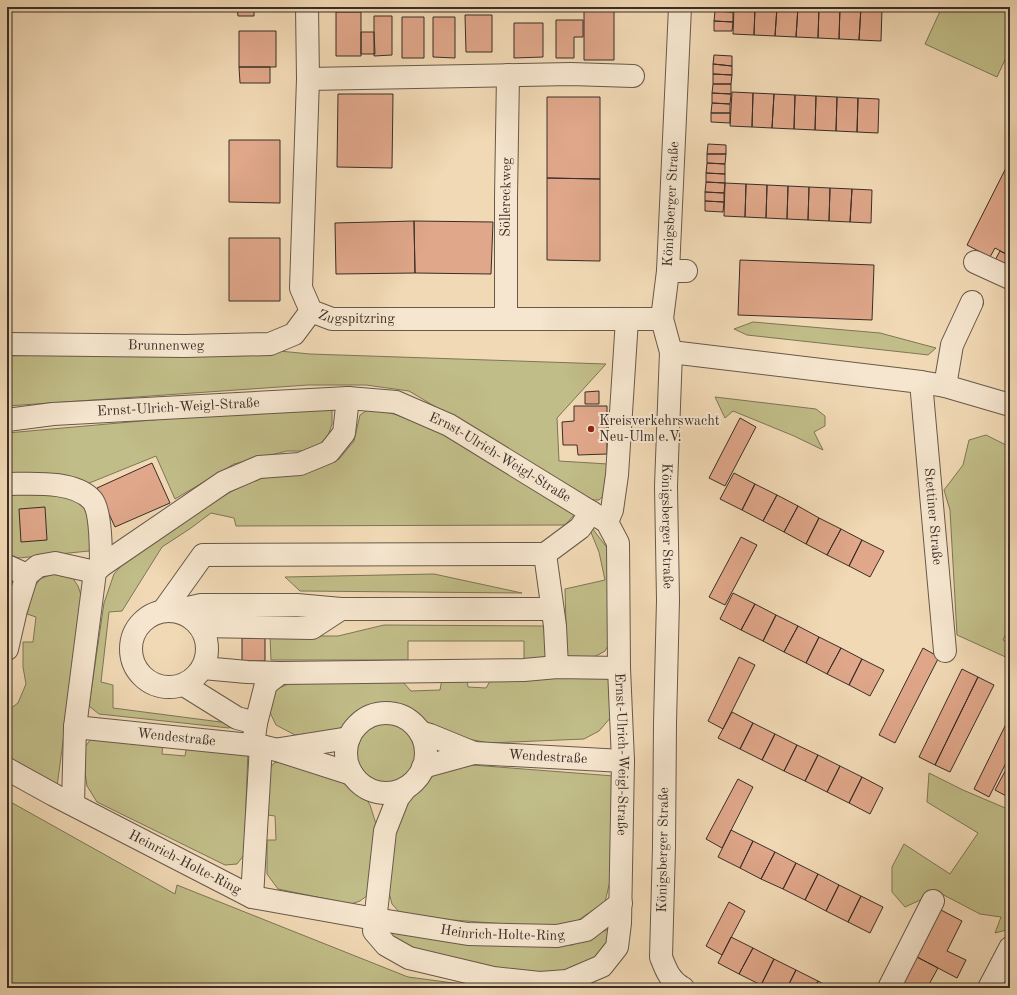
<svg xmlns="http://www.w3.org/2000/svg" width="1017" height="995" font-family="'Old Standard TT',serif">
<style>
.green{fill:#c1bd88;stroke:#7d7658}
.building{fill:#e0a78a;stroke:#392e27}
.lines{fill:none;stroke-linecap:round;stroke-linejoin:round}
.minor-casing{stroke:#67594a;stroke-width:24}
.minor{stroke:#f6e6cf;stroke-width:22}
.poi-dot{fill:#8f2418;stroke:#f6e6cf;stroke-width:1.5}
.labels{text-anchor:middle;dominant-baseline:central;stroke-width:4;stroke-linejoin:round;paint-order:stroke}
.street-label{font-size:14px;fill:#392e27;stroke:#f6e6cf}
.poi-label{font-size:14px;fill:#392e27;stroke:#f6e6cf;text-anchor:start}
</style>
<rect width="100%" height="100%" fill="#f1d9b5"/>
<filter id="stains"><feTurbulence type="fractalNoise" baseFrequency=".005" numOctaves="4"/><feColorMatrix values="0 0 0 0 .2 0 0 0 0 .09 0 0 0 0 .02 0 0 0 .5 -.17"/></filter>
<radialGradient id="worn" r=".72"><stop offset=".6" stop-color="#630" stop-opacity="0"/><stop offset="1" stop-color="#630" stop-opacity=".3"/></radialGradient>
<path class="green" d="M942 7H1004L1010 10V49L997 77 925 44Z
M753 322 880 333 936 348 928 355 920 354 747 335 734 329Z
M269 350 310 354 606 364 557 418 559 461 608 464 604 495 599 500H592L409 391 366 385H308L7 406V356Z
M715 397 816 409 825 416V426L814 432 823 450 794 436 733 411 725 418Z
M332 404V424L327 439 311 451H287L234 464 175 499 156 456 82 486 7 478V433Z
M369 409 394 414 433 428 575 514 565 525 236 526 234 518 211 513 191 528 162 547 122 611 109 612 101 682 113 685V708L236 724 229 728 99 714 89 706 104 603 114 574 122 565 205 506 252 480 296 472 339 459 354 441 360 415Z
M986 435 1010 447V625L1003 640 1010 644V659L957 635 950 510 944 490 963 465 969 440Z
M7 491 73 493 85 502 94 533 89 551 19 558 7 554Z
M592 528 608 549 612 639 605 651 594 657 567 659 565 589 605 580 599 552 590 530Z
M55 573 72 577 78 586 82 598 57 787 7 761V711L18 703 26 684 23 667V642H33L36 617 27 614 33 589 40 579Z
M434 574 522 593 300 591 285 577Z
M384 625 544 626 546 659H524V641H408V660H271L270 636H338Z
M611 676 612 716 599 731 584 739 489 743 453 736 399 712 376 710 356 719 345 727 318 733 295 735 276 725 267 706 277 689 295 681 401 680 411 691 440 690 442 679H467L468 687 486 688 492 678Z
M354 753a33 33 0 1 1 66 0a33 33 0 1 1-66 0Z
M91 739 163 741 162 754 185 756 187 745 248 751 244 855 237 864 225 865 97 802 87 786 82 751Z
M284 760 348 784 362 792 370 805 376 824 368 895 360 901 351 904 278 889 267 874V840H276L275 816 268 815V771L274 763Z
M472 765 614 776 610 881 605 902 577 921 545 927 453 920 400 913 392 904 388 889 395 823 404 801 416 785 436 771Z
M929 773 963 790 1010 810V929L995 933 1001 917 980 914 938 892 905 907 892 892V867L904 844 950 874 978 833 927 802Z
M7 800 175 894 177 885 408 977 492 988H7Z
M611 928 613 938 597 959 571 973 544 976 495 971 412 950 381 932 473 941 572 945Z"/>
<path class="building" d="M237 7H254V16H238Z
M584 7H614V60H584Z
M715 7H733V12L715 11Z
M734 7H755L754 35 733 34Z
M755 7H777L775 36 754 35Z
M777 7H798L796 37 775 36Z
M798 7H819L818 38 796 37Z
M819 7H840L839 39 818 38Z
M840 7H861L859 40 839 39Z
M861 7 882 8 881 41 859 40Z
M715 11 733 12V22L714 21Z
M336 12H361V56H336Z
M465 15H492V52H466Z
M374 16H392V55L374 56Z
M402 17H424V58H402Z
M433 17H455V58L433 57Z
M556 20H583V37H574V58H556Z
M714 21 733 22 732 31H714Z
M514 23H543V57L514 58Z
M239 31H276V67H239Z
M361 32H374L375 54H361Z
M714 55 732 56V66L713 64Z
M713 64 732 66V75L713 74Z
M239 67H270V83H240Z
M713 74 732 75 731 84H713Z
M713 84H731V94L712 93Z
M732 92 753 93 752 127 730 126Z
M712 93 731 94 730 104 712 103Z
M753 93 774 94 772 128 752 127Z
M338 94H393L392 168 337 167Z
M774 94 795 95 794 129 772 128Z
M795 95 816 96 815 130 794 129Z
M816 96 837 97 836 131 815 130Z
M547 97H600V179L547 178Z
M837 97 858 98 857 132 836 131Z
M858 98 879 99 878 133 857 132Z
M712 103 730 104V113H711Z
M711 113H730V123L711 122Z
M229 140H280V203L229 202Z
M708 144 726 145V154H707Z
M707 154H726L725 164 707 163Z
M1010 160V256L995 248 990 257 967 245Z
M707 163 725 164V174L706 173Z
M706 173 725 174V183L706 182Z
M547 178 600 179V261L547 260Z
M706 182 725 183 724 193 705 192Z
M725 183 746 184 745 217 724 216Z
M746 184 767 185 766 218 745 217Z
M767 185 788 186 787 219 766 218Z
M788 186 809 187 808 220 787 219Z
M809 187 830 188 829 221 808 220Z
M830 188 852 189 850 222 829 221Z
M852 189 872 190 871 223 850 222Z
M705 192 724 193V202L705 201Z
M705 201 724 202 723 212 705 211Z
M414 221 415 273 336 274 335 223Z
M414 221 493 222 491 274 415 273Z
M229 238H280V301H229Z
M1000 251 1010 256 1003 268 993 264Z
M740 260 874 265 872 320 738 315Z
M599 391V404H585V392Z
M574 406H607V454L578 455 577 445H563L562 422 574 421Z
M740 418 756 427 725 486 709 478Z
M152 463 170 503 115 527 97 488Z
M734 473 755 484 742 510 720 499Z
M755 484 777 495 763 521 742 510Z
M777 495 798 506 784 532 763 521Z
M798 506 819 518 806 544 784 532Z
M45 507 47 540 21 542 19 509Z
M819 518 841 529 827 555 806 544Z
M841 529 862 540 849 566 827 555Z
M741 537 757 545 725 605 709 597Z
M862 540 884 551 870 577 849 566Z
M733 593 755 604 741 630 720 619Z
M755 604 776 615 763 641 741 630Z
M776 615 798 626 784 652 763 641Z
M798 626 819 637 806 663 784 652Z
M819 637 841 648 827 674 806 663Z
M242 638H265V661H242Z
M841 648 862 659 849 685 827 674Z
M923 648 939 657 895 743 879 735Z
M739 657 755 665 723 729 708 721Z
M862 659 884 670 870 696 849 685Z
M962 669 978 677 935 765 919 757Z
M978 677 994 685 950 772 935 765Z
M732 712 753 723 740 749 718 738Z
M1010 716V755L989 797 974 789Z
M753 723 775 734 762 760 740 749Z
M775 734 797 745 784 771 762 760Z
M797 745 818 755 805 781 784 771Z
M818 755 840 766 827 792 805 781Z
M1010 762V798L995 790Z
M840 766 862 777 849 803 827 792Z
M862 777 883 788 870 814 849 803Z
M738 779 753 787 722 848 706 839Z
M731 830 753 841 740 868 718 857Z
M753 841 775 852 761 879 740 868Z
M775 852 796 863 783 889 761 879Z
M796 863 818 874 805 900 783 889Z
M818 874 839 885 826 911 805 900Z
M839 885 861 896 848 922 826 911Z
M861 896 883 907 870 933 848 922Z
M729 902 745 911 722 955 706 946Z
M941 910 962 921 947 951 966 960 957 978 917 957Z
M731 937 753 948 739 974 718 963Z
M753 948 774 959 761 985 739 974Z
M917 957 938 968 927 988H901Z
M774 959 796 970 787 988H766L761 985Z
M796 970 818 981 814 988H787Z
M1010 972V988H1002Z
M818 981 831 988H814Z"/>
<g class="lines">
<defs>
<g id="minor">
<path id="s1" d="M307 7 308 79 301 288 311 311 332 319H662"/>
<path id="s2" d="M680 7 668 271 662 319 671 352 666 486 668 600 665 723 664 847 661 957C666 970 670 981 683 988"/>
<path d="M308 79 571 74 633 76"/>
<path d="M975 262 1010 278"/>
<path d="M668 271H686"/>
<path id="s3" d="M506 319V197L508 75"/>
<path id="s4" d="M7 344 185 346 270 344 294 334 311 311"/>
<path d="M671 352 921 382 945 386 1010 405"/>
<path id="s5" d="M921 382 945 651"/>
<path d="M945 386 952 345 972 302"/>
<path id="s6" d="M7 420 53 414 348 398 396 402 449 425 607 522 618 543 619 668 623 761 620 923 617 947 602 966 567 981 540 983 493 978 409 958 386 945 374 931 385 831 398 798 405 789"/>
<path d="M7 484C31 484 74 480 92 500 101 510 101 552 101 566"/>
<path d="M607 522 612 510 617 475 627 319"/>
<path d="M545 554 580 528 591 512"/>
<path d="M7 566 27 575"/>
<circle cx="169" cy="649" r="38"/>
<path d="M163 611 203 555 545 554 555 626 557 667"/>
<path d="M174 611 201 605H297L341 609"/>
<path d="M200 626 312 628 341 609H552"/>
<path d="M7 649 16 610 27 575 38 566 55 563 95 572"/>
<path d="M203 668 247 672 280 673"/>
<path d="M184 685 237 718 256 723"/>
<circle cx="386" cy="753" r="40"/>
<path id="s7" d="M75 727 261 746 277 750 352 774"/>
<path id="s8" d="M420 732 430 735 474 753 623 761"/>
<path d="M253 745 256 723 266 684 280 673 524 670 557 667 619 668"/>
<path d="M280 749 349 738"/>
<path d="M423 767 474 753"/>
<path id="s9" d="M7 769 54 795 252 897 375 919 468 934 557 936 586 930 621 903"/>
<path d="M73 804 75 727 95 572 101 566 224 482 259 467 300 464 329 452 344 433 348 398"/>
<path d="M252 897 261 746"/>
<path d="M889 988 933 901"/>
<path d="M989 988 1010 948"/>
</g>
</defs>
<use href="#minor" class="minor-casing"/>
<use href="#minor" class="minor"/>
</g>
<circle class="poi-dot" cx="591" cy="429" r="4"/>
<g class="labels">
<g class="street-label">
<text stroke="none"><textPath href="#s3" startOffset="122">Söllereckweg</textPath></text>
<text transform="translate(671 204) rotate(-87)">Königsberger Straße</text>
<text stroke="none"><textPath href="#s1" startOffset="353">Zugspitzring</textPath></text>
<text stroke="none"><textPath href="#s4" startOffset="159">Brunnenweg</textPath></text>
<text stroke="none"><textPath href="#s6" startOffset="172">Ernst-Ulrich-Weigl-Straße</textPath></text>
<text stroke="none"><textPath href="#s6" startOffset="508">Ernst-Ulrich-Weigl-Straße</textPath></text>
<text stroke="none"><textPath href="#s5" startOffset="135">Stettiner Straße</textPath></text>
<text stroke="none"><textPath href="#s2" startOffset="521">Königsberger Straße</textPath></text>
<text stroke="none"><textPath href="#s7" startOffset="102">Wendestraße</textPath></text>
<text stroke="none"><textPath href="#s6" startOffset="868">Ernst-Ulrich-Weigl-Straße</textPath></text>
<text stroke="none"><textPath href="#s8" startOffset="132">Wendestraße</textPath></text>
<text transform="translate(663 850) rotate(-89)">Königsberger Straße</text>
<text stroke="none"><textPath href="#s9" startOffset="201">Heinrich-Holte-Ring</textPath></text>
<text stroke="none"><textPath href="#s9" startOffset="530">Heinrich-Holte-Ring</textPath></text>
</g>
<g class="poi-label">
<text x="599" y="421">Kreisverkehrswacht<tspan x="599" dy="16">Neu-Ulm e.V.</tspan></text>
</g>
</g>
<rect width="1017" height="995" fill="none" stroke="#f1d9b5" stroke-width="24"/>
<rect x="8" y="8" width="1001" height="979" fill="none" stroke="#392e27" stroke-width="2"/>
<rect x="12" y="12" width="993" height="971" fill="none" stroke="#392e27"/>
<rect width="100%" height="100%" filter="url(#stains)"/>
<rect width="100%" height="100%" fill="url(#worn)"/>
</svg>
